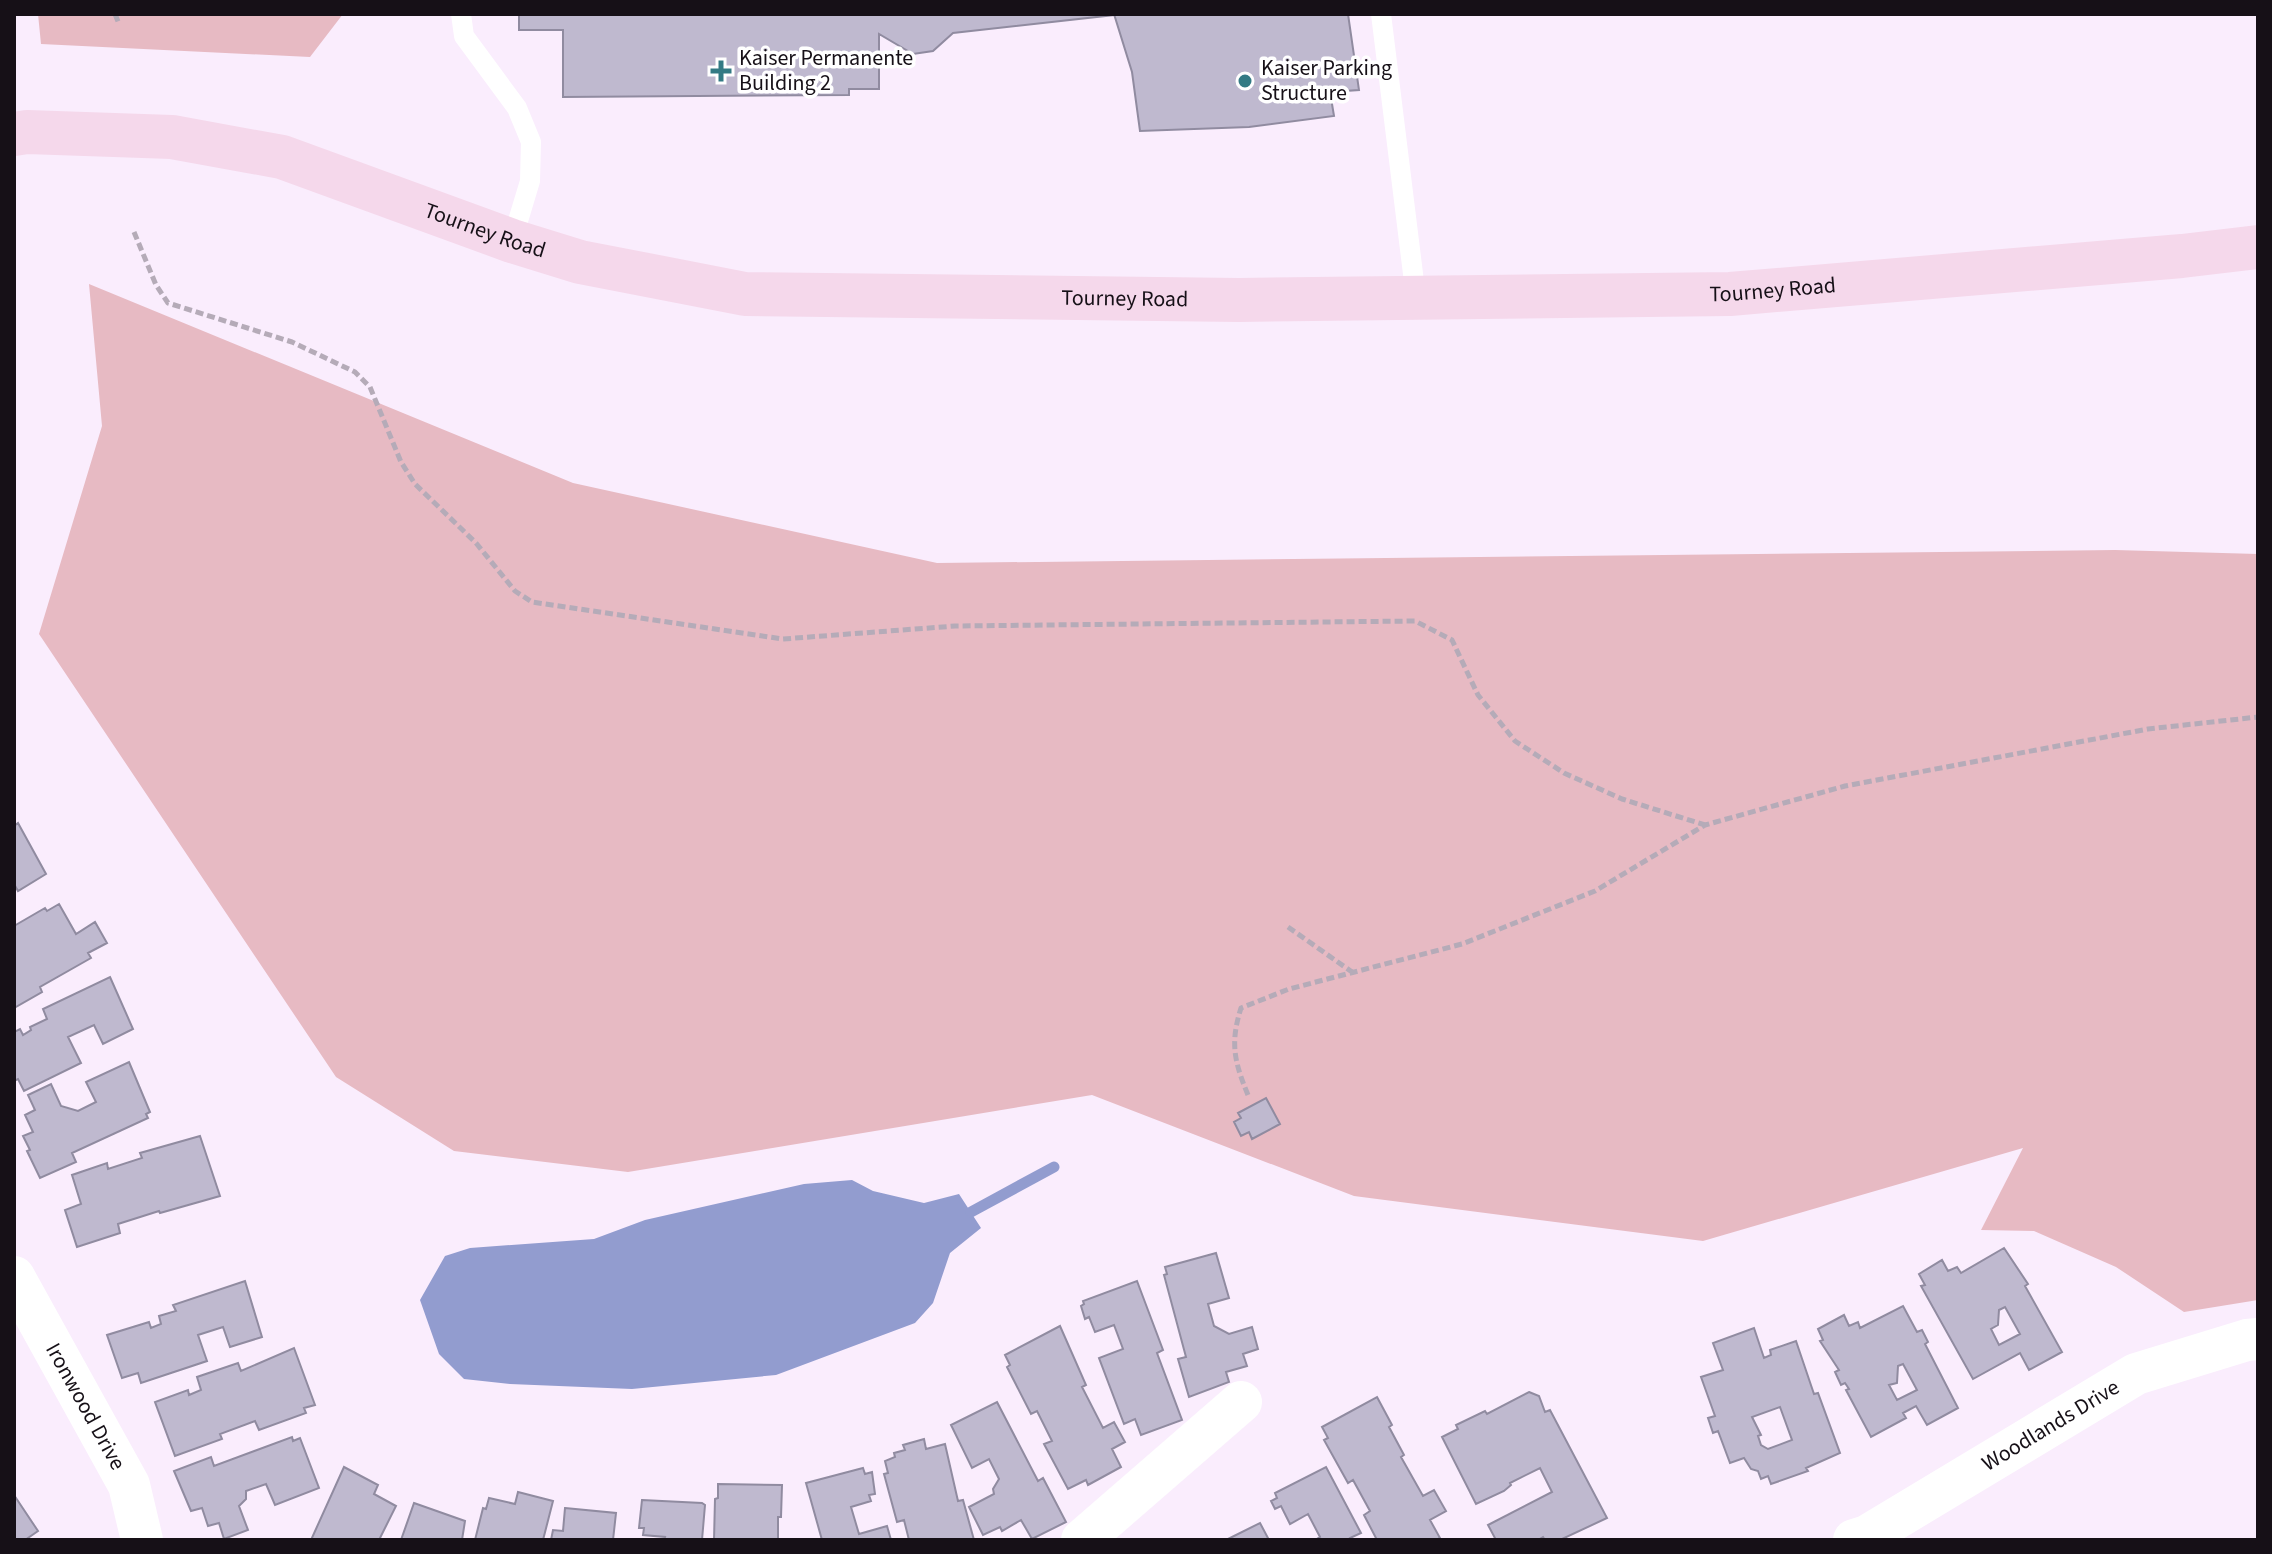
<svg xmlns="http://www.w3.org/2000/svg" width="2272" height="1554" font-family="'Source Sans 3',sans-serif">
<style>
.green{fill:#e7bac3}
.water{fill:#929ccf}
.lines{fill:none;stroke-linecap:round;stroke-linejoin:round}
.stream{stroke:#929ccf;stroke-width:11}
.building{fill:#bfb9cf;stroke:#908ba0;stroke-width:2;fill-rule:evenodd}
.path{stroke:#b5abb8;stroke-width:5;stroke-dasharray:8 4;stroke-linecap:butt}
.lane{stroke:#fff;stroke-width:20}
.street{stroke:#fff;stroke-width:42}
.secondary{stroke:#f5d8eb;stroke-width:44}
.poi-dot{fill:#337a84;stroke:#fff;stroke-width:3}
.labels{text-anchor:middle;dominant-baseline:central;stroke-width:7;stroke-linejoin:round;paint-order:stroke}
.poi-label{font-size:22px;fill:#161017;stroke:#fff;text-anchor:start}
.street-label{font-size:22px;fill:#161017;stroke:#fff}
</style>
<rect width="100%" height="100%" fill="#faedfd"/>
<path class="green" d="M38 14H343L310 57 41 44Z
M89 284 573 483 937 563 2115 550 2258 554V1300L2184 1312 2116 1267 2034 1231 1981 1230 2023 1148 1703 1241 1354 1196 1092 1095 628 1172 454 1151 336 1077 39 634 102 426Z"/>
<path class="water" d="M852 1180 873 1191 924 1203 959 1194 981 1228 950 1253 933 1303 915 1323 776 1375 632 1389 510 1384 464 1379 439 1354 420 1300 445 1256 470 1248 594 1239 645 1220 804 1184Z"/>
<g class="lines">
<path class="stream" d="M971 1212 1054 1167"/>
</g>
<path class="building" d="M519 14H1114V15L953 33 933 51 913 54 879 34V89H849V95L563 97V30H519Z
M1114 14H1348L1359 90 1330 92 1334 116 1249 127 1140 131 1132 72Z
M18 823 46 874 18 891 14 884V826Z
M59 904 76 934 95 922 107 943 88 953 91 958 40 987 42 992 14 1008V926L45 908 47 911Z
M110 977 133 1029 103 1044 94 1025 68 1037 81 1063 24 1091 18 1079 14 1081V1032L20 1029 23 1035 31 1030 30 1027 47 1019 43 1009Z
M129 1062 150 1112 146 1114 148 1118 72 1153 76 1162 40 1178 27 1151 30 1150 23 1136 33 1132 25 1115 35 1110 28 1095 51 1084 61 1106 78 1111 96 1102 86 1082Z
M1266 1098 1280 1124 1252 1139 1249 1132 1241 1136 1234 1122 1241 1118 1238 1113Z
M200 1136 220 1196 160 1213 159 1211 118 1224 120 1233 77 1247 65 1210 81 1204 72 1175 107 1163 108 1169 142 1158 140 1153Z
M2004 1248 2028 1284 2025 1286 2062 1352 2029 1370 2020 1353 1973 1379 1921 1286 1925 1285 1919 1274 1942 1260 1948 1271 1957 1267 1961 1273ZM2005 1307 2020 1334 1999 1345 1991 1329 1998 1325 1999 1310Z
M1216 1253 1229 1298 1208 1304 1214 1326 1229 1334 1252 1327 1258 1349 1243 1354 1247 1366 1226 1372 1229 1382 1189 1397 1178 1359 1186 1357 1164 1275 1167 1274 1165 1267Z
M245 1281 262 1337 230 1347 223 1327 198 1335 207 1361 141 1383 138 1373 122 1378 107 1335 149 1322 151 1328 161 1324 159 1316 176 1311 173 1305Z
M1137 1281 1163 1350 1157 1353 1182 1420 1141 1435 1135 1419 1124 1424 1099 1358 1123 1349 1114 1325 1095 1332 1089 1317 1085 1319 1081 1306 1084 1304 1083 1301Z
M1903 1306 1917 1332 1922 1330 1928 1342 1925 1344 1958 1408 1927 1425 1916 1406 1903 1413 1906 1418 1871 1437 1846 1390 1849 1389 1845 1383 1841 1385 1835 1372 1839 1370 1820 1341 1823 1340 1818 1329 1844 1315 1849 1326 1858 1322 1860 1328ZM1903 1364 1917 1390 1897 1400 1889 1385 1897 1383 1898 1366Z
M1060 1326 1086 1385 1082 1387 1103 1428 1114 1422 1125 1442 1112 1449 1121 1467 1088 1485 1086 1480 1068 1489 1044 1444 1052 1441 1037 1411 1031 1414 1007 1367 1010 1365 1005 1355Z
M1754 1328 1764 1358 1771 1355 1770 1350 1796 1341 1814 1394 1818 1393 1840 1453 1806 1468 1808 1471 1771 1484 1768 1476 1761 1479 1758 1471 1751 1469 1744 1458 1730 1463 1718 1431 1713 1433 1708 1418 1715 1416 1701 1377 1723 1370 1713 1343ZM1780 1407 1792 1440 1768 1449 1761 1445 1758 1436 1761 1435 1752 1417Z
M294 1348 315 1405 304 1408 306 1413 259 1430 255 1421 220 1434 222 1439 175 1456 155 1402 188 1390 189 1395 201 1390 197 1377 238 1363 241 1371Z
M1529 1392 1539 1396 1545 1412 1550 1410 1607 1518 1560 1540H1545L1543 1537 1538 1540H1496L1488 1525 1552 1492 1540 1468 1510 1483 1511 1485 1504 1491 1476 1504 1442 1437 1458 1429 1456 1425 1485 1411 1487 1414Z
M1377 1397 1392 1425 1389 1427 1404 1455 1401 1457 1423 1496 1434 1490 1446 1511 1430 1520 1440 1538 1436 1540H1377L1364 1515 1370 1511 1353 1480 1348 1483 1324 1440 1328 1438 1322 1427Z
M997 1402 1038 1481 1043 1478 1066 1522 1032 1539 1021 1520 1002 1531 1000 1527 983 1535 969 1507 994 1494 993 1489 999 1479 989 1459 972 1468 951 1425Z
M292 1437 293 1441 300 1438 319 1488 275 1505 266 1484 246 1491V1499L239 1506 248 1530 224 1539 219 1523 208 1526 202 1508 191 1511 174 1471 211 1457 214 1466Z
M924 1439 926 1449 945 1444 958 1501 963 1500 974 1540H909L904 1520 897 1522 884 1474 888 1473 885 1461 895 1457 894 1453 905 1450 903 1445Z
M344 1467 378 1485 374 1494 396 1506 379 1540H311Z
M1326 1467 1361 1533 1350 1538 1351 1540H1315L1320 1537 1308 1514 1290 1524 1281 1506 1275 1509 1271 1501 1277 1498 1275 1493Z
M863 1468 865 1474 872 1472 875 1494 869 1495 871 1501 851 1507 859 1534 887 1526 891 1540H822L806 1483Z
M718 1484 782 1485 781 1517H778V1540H714L715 1499 718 1498Z
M518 1492 553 1501 543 1540H475L483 1508 486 1509 489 1498 515 1504Z
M14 1495 38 1531 25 1540H14Z
M642 1500 702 1503 705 1505 702 1540H664L665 1537 643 1535 644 1528H639Z
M414 1503 465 1521 462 1540H401Z
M565 1508 616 1513 613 1540H551L553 1530 563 1531Z
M1260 1523 1269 1540H1226Z"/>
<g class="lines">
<path class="path" d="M115 14 119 24
M134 232 156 285 168 303 292 342 355 372 370 387 401 462 415 484 476 543 515 591 532 602 783 639 955 626 1415 621 1452 640 1478 695 1515 741 1564 773 1622 799 1705 825
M1288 927 1352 972
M1248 1095C1234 1061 1230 1043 1241 1008L1289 989 1462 944 1595 891 1705 825 1845 786 2148 729 2258 717"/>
<path class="lane" d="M461 14 464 36 517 108 531 142 530 181 512 241
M1381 14 1416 298"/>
<g class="street">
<path id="s1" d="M14 1277 129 1485 142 1540"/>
<path d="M1082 1540 1241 1402"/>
<path id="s2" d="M1854 1540 1867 1536 2136 1374 2247 1340 2258 1339"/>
</g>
<path class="secondary" id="s3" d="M14 134 27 132 172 137 282 157 512 241 580 262 745 294 1239 300 1730 294 2182 256 2258 247"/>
</g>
<g class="poi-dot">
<path d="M717 59h8v8h8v8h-8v8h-8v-8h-8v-8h8z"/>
<circle cx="1245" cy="81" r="8"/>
</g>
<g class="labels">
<g class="poi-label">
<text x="739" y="58">Kaiser Permanente<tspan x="739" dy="25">Building 2</tspan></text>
<text x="1261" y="68">Kaiser Parking<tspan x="1261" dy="25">Structure</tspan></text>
</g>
<g class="street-label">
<text stroke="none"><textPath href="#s3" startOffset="486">Tourney Road</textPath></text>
<text stroke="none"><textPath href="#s3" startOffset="1782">Tourney Road</textPath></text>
<text stroke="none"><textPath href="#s3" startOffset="1134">Tourney Road</textPath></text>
<text stroke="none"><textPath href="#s1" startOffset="148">Ironwood Drive</textPath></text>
<text stroke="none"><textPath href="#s2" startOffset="228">Woodlands Drive</textPath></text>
</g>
</g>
<rect width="2272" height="1554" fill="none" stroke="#161017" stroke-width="32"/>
</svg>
